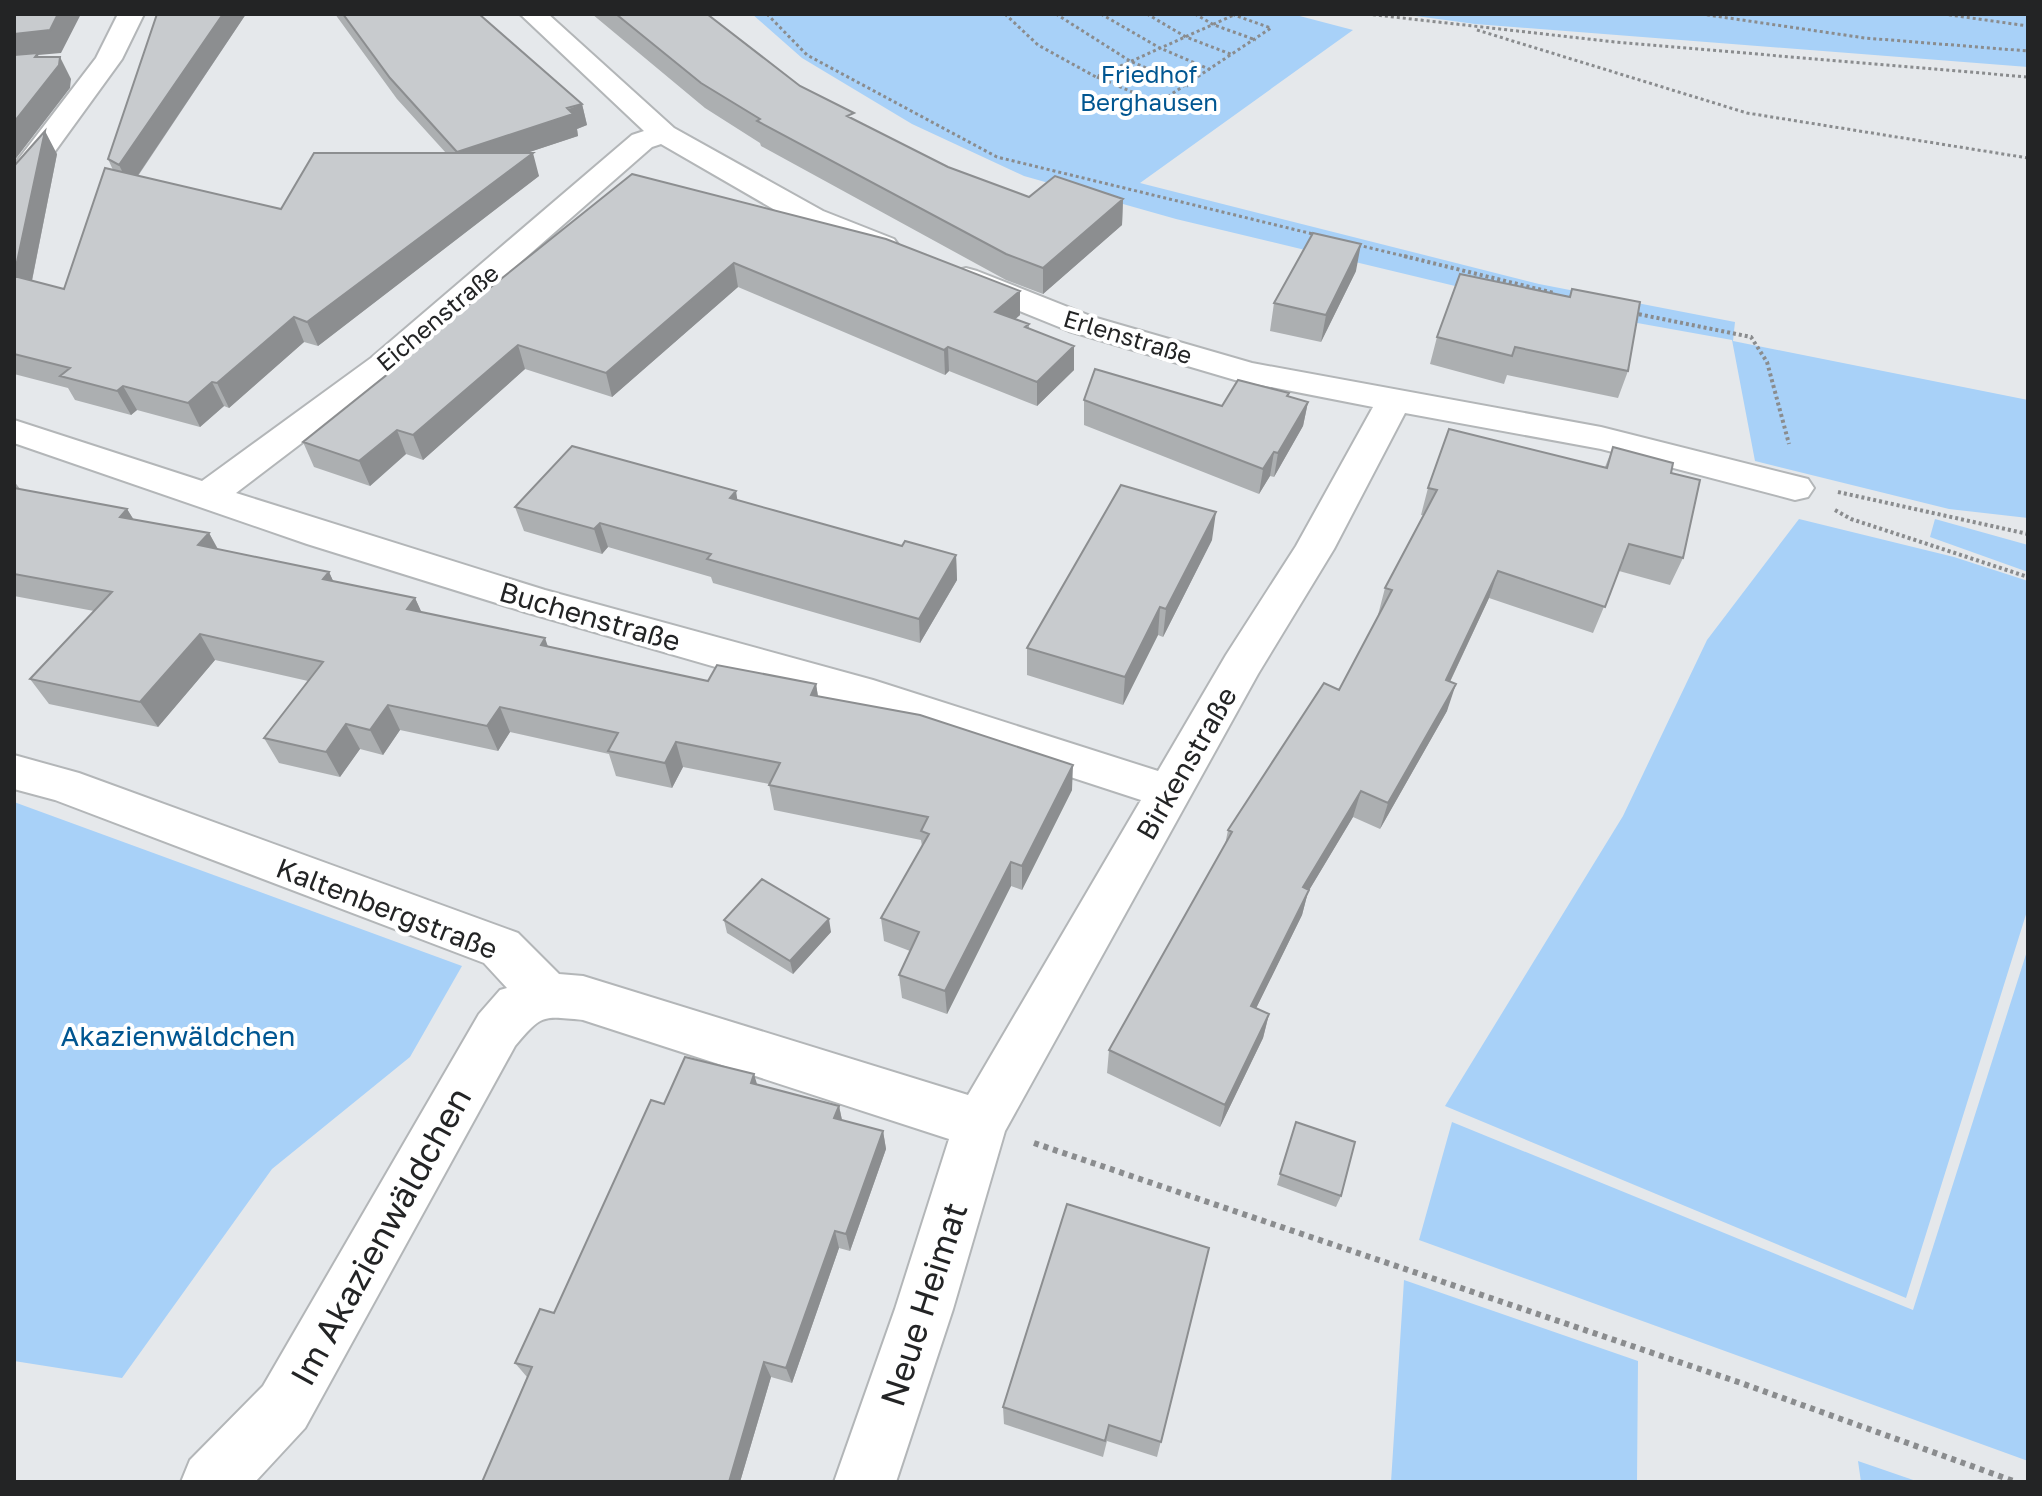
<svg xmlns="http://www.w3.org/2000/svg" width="2042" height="1496" font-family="'Golos Text',sans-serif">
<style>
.green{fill:#a8d1f8}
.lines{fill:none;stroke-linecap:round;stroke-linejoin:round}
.minor-casing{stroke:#b3b6b8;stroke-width:4}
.path-far2{stroke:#8a8c8e;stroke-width:3;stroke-dasharray:3 3;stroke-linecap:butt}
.path-far1{stroke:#8a8c8e;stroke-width:4;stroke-dasharray:3 3;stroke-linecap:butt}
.path{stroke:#8a8c8e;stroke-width:6;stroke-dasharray:5 5;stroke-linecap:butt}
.minor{fill:#fff;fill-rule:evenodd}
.wall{fill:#acafb1}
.shaded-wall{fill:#8c8e90}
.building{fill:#c8cbce;stroke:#8c8e90;stroke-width:2}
.labels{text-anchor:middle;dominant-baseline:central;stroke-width:8;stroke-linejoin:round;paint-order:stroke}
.far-park-label{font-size:24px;fill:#005691;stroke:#fff}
.far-street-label{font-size:24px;fill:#232425;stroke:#fff}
.street-label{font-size:28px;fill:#232425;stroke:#fff}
.park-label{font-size:28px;fill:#005691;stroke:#fff}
.near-street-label{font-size:34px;fill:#232425;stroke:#fff}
</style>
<rect width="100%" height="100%" fill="#e5e8eb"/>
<path class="green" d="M752 14H1292L1353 30 1140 183 1539 284 1735 322 1733 341 2028 400V518L1949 509 1755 461 1732 340 1526 303 1176 219 1024 176 912 124 802 58Z
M1401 14H2028V67L1475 24Z
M1799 519 1954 557 2028 581V908L1906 1298 1445 1106 1623 816 1707 640Z
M1935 519 2028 545V572L1930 537Z
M14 802 462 966 410 1057 272 1169 122 1378 14 1361Z
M2028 948V1461L1419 1240 1452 1122 1913 1310Z
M1404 1280 1638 1361 1637 1482H1391Z
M1858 1461 1919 1482H1861Z"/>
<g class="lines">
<defs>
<path id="minor" d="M118 14H144L122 59 40 172 25 187 14 190V165L96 58Z
M520 14H548L674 128 823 211 894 239 899 246 894 253 883 255 801 225 661 144 652 147 395 372 236 493 545 590 873 680 1158 771 1226 655 1296 546 1373 407 1235 380 1069 331 955 285 950 278 955 271 966 268 977 271 1093 317 1252 363 1601 427 1808 479 1814 488 1808 497 1795 500 1601 449 1405 413 1334 549 1258 674 1005 1131 953 1309 896 1482H834L895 1309 949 1139 583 1020C542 1016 542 1014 515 1046L305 1428 255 1482H181L190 1460 263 1386 479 1014 500 990 507 988 484 963 55 800 14 789V755L79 773 518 933 559 974 583 976 968 1095 1141 800 865 710 525 612 307 544 14 443V420L202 481 371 358 632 135 644 131Z"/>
</defs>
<use href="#minor" class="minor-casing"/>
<path class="path-far2" d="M767 14 807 55 997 157 1317 235
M1005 14 1038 45 1096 77 1234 15 1230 14
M1056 14 1130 61 1188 86
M1101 14 1160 48 1211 70
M1147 14 1186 37 1233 55
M1195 14 1214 25 1256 40
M1367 14 1615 42 2028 77
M1701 14 1865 38 2028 51
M1943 14 2028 26
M1477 30 1747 113 2028 158
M1097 77 1158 103 1271 28 1234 15
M1358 245 1412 258"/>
<path class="path-far1" d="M1404 256 1554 293
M1633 313 1751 337 1767 362 1789 444
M1838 492 2028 534
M1835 510 1851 519 2028 577"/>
<path class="path" d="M1034 1143 1741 1383 2016 1482"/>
<use href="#minor" class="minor"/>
</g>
<path class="wall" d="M246 14 138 176 281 209 446 153 397 99 335 14H479L582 104 587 125 577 129 578 136 526 153 539 176 318 346 304 342 229 408 224 406 200 427 137 410 131 415 75 400 68 388 14 374V166L57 154 32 281 64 289 113 170 108 159Z
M592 14H707L800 86 855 120 948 167 1029 197 1123 199 1122 225 1043 294 1006 280 761 146 760 143 705 108Z
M632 174 1020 291V315L1015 319 1029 324V329L1074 346V370L1037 406 949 371 945 375 738 287 612 397 525 369 423 460 406 454 370 486 314 467 303 442 387 374 386 371Z
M1356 271 1321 342 1270 331 1274 303Z
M1460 274 1628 371 1618 398 1507 375 1504 384 1430 364 1437 337Z
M1289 393 1288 396 1308 402 1303 426 1274 477 1270 476 1259 494 1084 425V400L1222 406Z
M1613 447 1671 473 1683 558 1670 585 1619 571 1593 633 1489 598 1450 682 1447 711 1380 829 1353 817 1308 892 1302 915 1256 1008 1269 1014 1263 1038 1220 1127 1107 1073 1109 1050 1225 845 1228 830 1339 690 1379 615H1378L1385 588 1423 515H1421L1428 488 1605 467Z
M14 481 20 489 127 509 134 520 209 533 218 549 329 572 333 581 415 598 421 612 548 647 708 681 816 684 818 696 1072 790 1022 890 1011 886 947 1014 902 998 899 975 910 951 884 941 881 918 922 846 921 840 774 810 769 784 683 767 672 788 616 776 609 754 510 732 498 751 400 730 383 755 360 749 340 777 279 763 264 738 308 681 215 660 158 727 49 704 30 679 94 611 14 596Z
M737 500 902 546 956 555 957 580 920 643 713 583 711 577 608 547 602 554 524 531 515 507Z
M1212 540 1163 637 1158 635 1123 705 1027 675V648Z
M724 920 831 932 793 974 727 933Z
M758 1085 839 1106 842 1120 883 1131 886 1149 850 1251 839 1248 792 1383 771 1377 740 1482H482L527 1377 515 1363 554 1313 664 1104Z
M1296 1122 1341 1196 1336 1207 1277 1185Z
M1209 1248 1157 1457 1107 1441 1103 1457 1004 1424 1003 1407Z"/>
<path class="shaded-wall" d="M58 14H81L61 53 38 55 49 76 14 57V34Z
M223 14H246L130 187 119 165Z
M60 57 71 79 70 88 14 161V122Z
M582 104 587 125 577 129 578 136 464 174 457 152Z
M45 131 57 154 28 300 14 276Z
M533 153 539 176 318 346 307 322Z
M1123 199 1122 225 1043 294V268Z
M1361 244 1356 271 1321 342 1326 315Z
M734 263 738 287 612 397 606 373Z
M1020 291V315L996 336 995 312Z
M294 317 304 342 229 408 217 383Z
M518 345 525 369 423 460 413 435Z
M1074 346V370L1037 406V382Z
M948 347 949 371 945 375 944 350Z
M212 382 224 406 200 427 188 403Z
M123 386 137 410 131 415 117 391Z
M1308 402 1303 426 1274 477 1278 453Z
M397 430 406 454 370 486 359 461Z
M1274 452 1270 476 1259 494 1263 469Z
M736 491 740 516 730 498Z
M127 509 143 535 120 517Z
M1216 512 1212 540 1163 637 1166 609Z
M600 523 608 547 602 554 594 529Z
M209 533 223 559 198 545Z
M956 555 957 580 920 643 919 619Z
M1498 571 1489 598 1438 707 1446 680Z
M329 572 341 598 323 579Z
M415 598 427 624 407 609Z
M1160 607 1158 635 1123 705 1125 677Z
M200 634 215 660 158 727 140 702Z
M545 638 554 664 541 645Z
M816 684 820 710 811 695Z
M1456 684 1447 711 1380 829 1388 803Z
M388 705 400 730 383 755 370 730Z
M500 707 510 732 498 751 487 726Z
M346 724 360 749 340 777 326 752Z
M676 742 683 767 672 788 665 763Z
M1073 765 1072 790 1022 890V866Z
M1361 791 1353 817 1308 892 1302 915 1246 1029 1251 1006 1303 887Z
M1011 862V886L947 1014 945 991Z
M829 919 831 932 793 974 790 961Z
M1269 1014 1263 1038 1220 1127 1225 1105Z
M754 1074 760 1094 751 1083Z
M839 1106 843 1125 834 1118Z
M883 1131 886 1149 850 1251 846 1234Z
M835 1231 839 1248 792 1383 786 1368Z
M764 1362 771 1377 740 1482H729Z"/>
<path class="building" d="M14 14H58L50 30 14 34Z
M157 14H223L119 165 108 159Z
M343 14H479L582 104 567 108 573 114 457 152 390 78Z
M616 14H707L800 86 854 113 847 116 948 167 1029 197 1055 176 1123 199 1043 268 1006 254 757 121 760 119 701 83Z
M38 53 35 57H60L59 65 14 122V55Z
M45 131 14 276 64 289 105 168 281 209 314 153H533L307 322 294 317 217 383 212 382 188 403 123 386 117 391 60 376 70 368 14 354V166Z
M632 174 886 239 1020 291 995 312 1029 324 1025 327 1074 346 1037 382 948 347 944 350 734 263 606 373 518 345 413 435 397 430 359 461 303 442 389 373 386 371Z
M1313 233 1361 244 1326 315 1274 303Z
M1460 274 1570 297 1572 289 1640 302 1628 371 1515 347 1512 356 1437 337Z
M1095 369 1222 406 1238 380 1289 393 1287 396 1308 402 1278 453 1274 452 1263 469 1084 400Z
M1449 429 1607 468 1613 447 1673 463 1671 473 1700 480 1683 558 1629 544 1605 607 1498 571 1446 680 1456 684 1388 803 1361 791 1303 887 1309 890 1251 1006 1269 1014 1225 1105 1109 1050 1232 832 1228 830 1324 683 1339 690 1392 590 1385 588 1437 490 1428 488Z
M572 446 736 491 730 498 902 546 905 541 956 555 919 619 707 559 711 554 600 523 594 529 515 507Z
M1121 485 1216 512 1166 609 1160 607 1125 677 1027 648Z
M14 488 127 509 120 517 209 533 198 545 329 572 323 579 415 598 407 609 545 638 541 645 708 681 717 665 816 684 811 695 920 715 1073 765 1022 866 1011 862 945 991 899 975 919 932 881 918 929 834 921 831 928 817 769 785 780 763 676 742 665 763 608 751 618 733 500 707 487 726 388 705 370 730 346 724 326 752 264 738 323 662 200 634 140 702 30 679 112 592 14 574Z
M762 879 829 919 790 961 724 920Z
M685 1057 754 1074 751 1083 839 1106 834 1118 883 1131 846 1234 835 1231 786 1368 764 1362 729 1482H482L532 1367 515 1363 540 1309 554 1313 651 1100 664 1104Z
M1296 1122 1355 1142 1341 1196 1280 1174Z
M1067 1204 1209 1248 1161 1442 1109 1425 1105 1441 1003 1407Z"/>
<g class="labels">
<g class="far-park-label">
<text x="1149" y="73">Friedhof<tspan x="1149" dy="28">Berghausen</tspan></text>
</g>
<g class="far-street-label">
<text transform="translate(437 317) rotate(-40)">Eichenstraße</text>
<text transform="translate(1128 336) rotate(17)">Erlenstraße</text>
</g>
<g class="street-label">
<text transform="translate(590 616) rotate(16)">Buchenstraße</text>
<text transform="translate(1186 763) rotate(-60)">Birkenstraße</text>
<text transform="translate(387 908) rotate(21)">Kaltenbergstraße</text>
</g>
<g class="park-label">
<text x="178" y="1035">Akazienwäldchen</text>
</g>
<g class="near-street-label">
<text transform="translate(380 1236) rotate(-61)">Im Akazienwäldchen</text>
<text transform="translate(923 1304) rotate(-72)">Neue Heimat</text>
</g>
</g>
<rect width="2042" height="1496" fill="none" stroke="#232425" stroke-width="32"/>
</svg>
